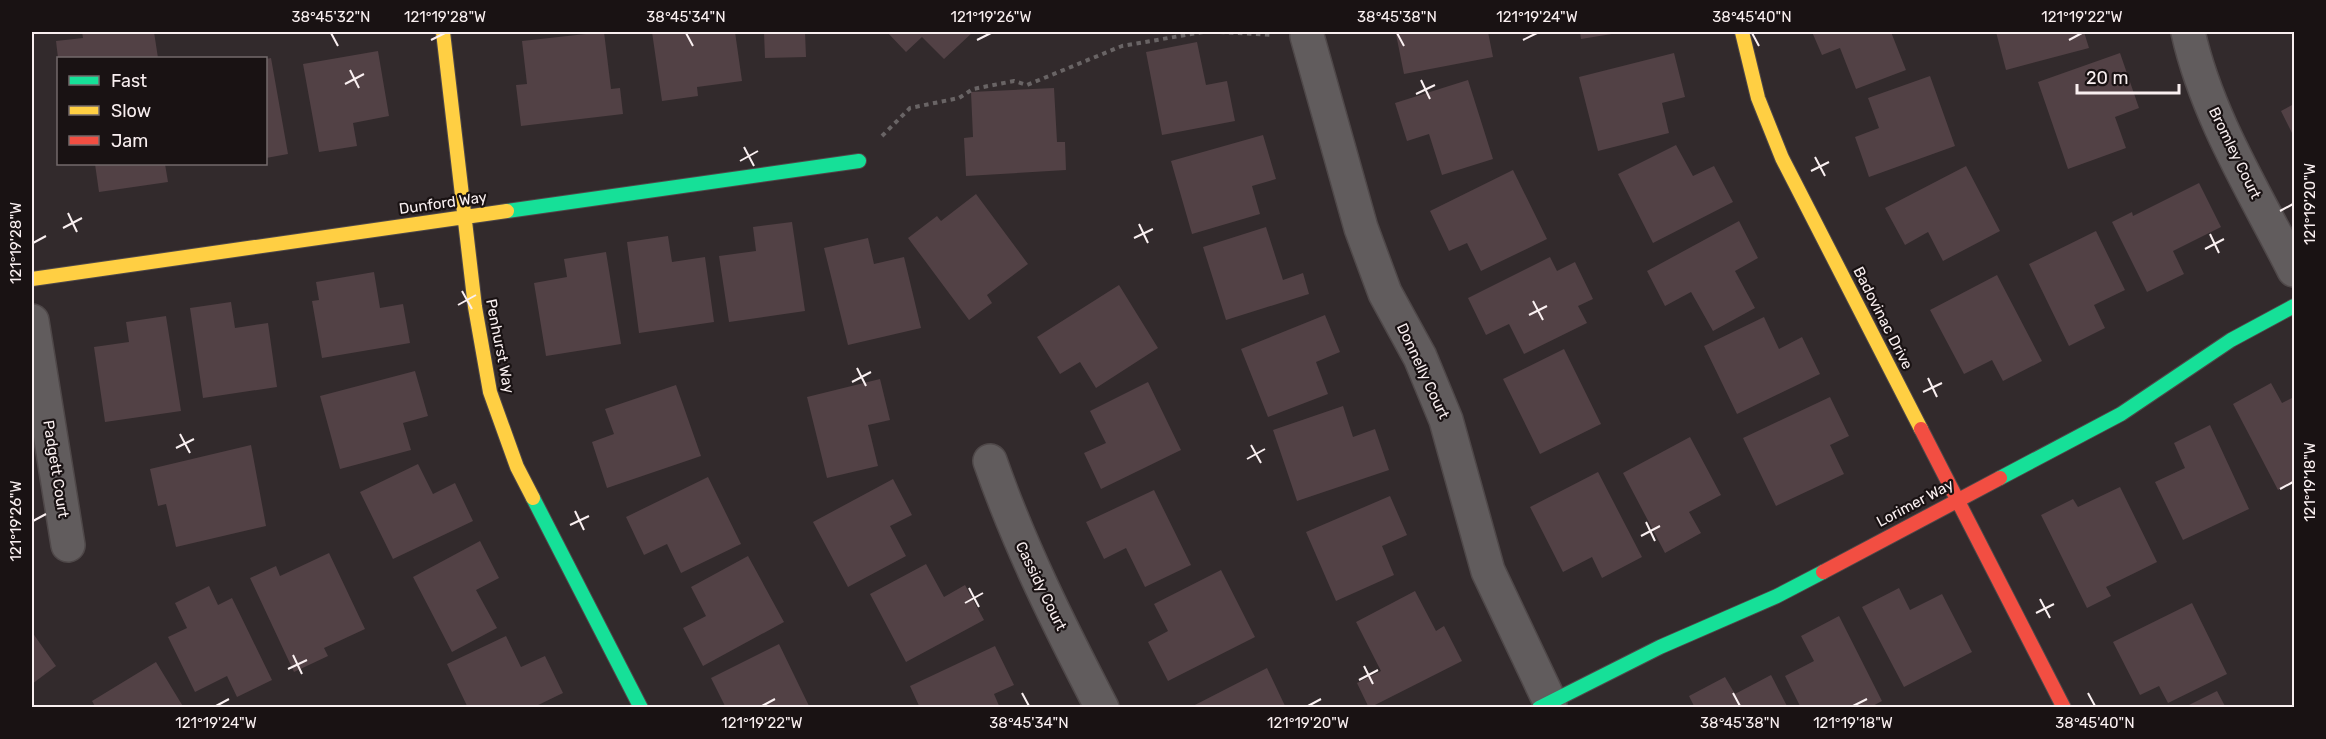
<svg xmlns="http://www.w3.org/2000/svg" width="2326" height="739" font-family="Rubik,sans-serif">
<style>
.building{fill:#524145}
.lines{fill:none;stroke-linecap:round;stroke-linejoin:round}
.street-casing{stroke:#4f4849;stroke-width:36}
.fast-casing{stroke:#4f4849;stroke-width:16}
.slow-casing{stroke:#4f4849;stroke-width:16}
.jam-casing{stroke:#4f4849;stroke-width:16}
.path{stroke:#696465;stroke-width:4;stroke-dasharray:4.5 4.5;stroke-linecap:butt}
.street{stroke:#615c5d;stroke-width:33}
.fast{stroke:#16e098;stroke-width:14}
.slow{stroke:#ffcf43;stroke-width:14}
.jam{stroke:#f24e42;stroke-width:14}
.ticks{fill:none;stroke:#f9eff0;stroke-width:2}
.labels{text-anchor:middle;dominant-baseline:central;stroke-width:4.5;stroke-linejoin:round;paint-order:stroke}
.street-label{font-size:15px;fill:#f9eff0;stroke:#191213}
.neatline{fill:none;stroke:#f9eff0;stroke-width:2}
.ticks-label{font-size:15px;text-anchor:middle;fill:#f9eff0}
</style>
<rect width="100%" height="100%" fill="#322a2c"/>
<path class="building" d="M82 32H154L158 58H58L56 41 83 38Z
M604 32 611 89 620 88 623 114 521 126 516 85 527 84 522 41Z
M652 32H735L742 81 697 87 698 96 662 101Z
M764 32H805L806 57 765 58Z
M887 32H973L944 59 922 37 906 52Z
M1411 32H1488L1493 57 1404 74 1396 34Z
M1580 32H1617L1618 33 1581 39Z
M1812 32H1891L1906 70 1856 89 1840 48 1822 55Z
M1996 32H2084L2089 48 2006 70Z
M1197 42 1206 85 1227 81 1235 121 1162 135 1146 52Z
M378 51 389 116 353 123 357 146 319 152 303 64Z
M1674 53 1685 97 1662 103 1669 133 1598 151 1579 77Z
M2120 53 2139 108 2115 117 2126 148 2068 169 2038 82Z
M271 58 288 154 266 158V59Z
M1930 76 1955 146 1869 177 1855 137 1879 128 1868 98Z
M1468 80 1493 159 1442 175 1429 134 1407 141 1395 103Z
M1054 88 1057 142H1065L1066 170 966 176 964 138 973 137 971 92Z
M2294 104V137L2281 111Z
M1263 135 1276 179 1252 186 1260 214 1192 234 1171 161Z
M1676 145 1693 176 1714 166 1733 202 1653 243 1618 174Z
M95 164H165L168 182 99 192Z
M1966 166 2000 231 1943 261 1928 232 1905 245 1885 208Z
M1513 170 1547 239 1481 271 1467 243 1449 251 1430 211Z
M2199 183 2221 227 2173 251 2184 274 2147 292 2112 222 2132 212 2133 216Z
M976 194 1028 264 987 295 992 303 969 320 908 238 937 216 941 221Z
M1739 221 1758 258 1735 271 1755 308 1713 331 1691 292 1665 306 1647 271Z
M792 222 805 311 729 322 719 256 756 251 753 227Z
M1266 227 1283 280 1303 273 1309 294 1226 320 1203 247Z
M2096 231 2125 290 2094 305 2105 328 2069 346 2029 264Z
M668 236 672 262 705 257 714 322 639 333 627 242Z
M868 238 874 264 904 257 921 328 848 345 824 248Z
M606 252 621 344 546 356 534 283 567 277 564 259Z
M1550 257 1557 271 1575 262 1593 299 1578 306 1587 323 1524 354 1509 324 1486 335 1468 298Z
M374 272 380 308 403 304 410 343 322 358 312 301 319 300 316 282Z
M1997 275 2042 361 2003 381 1992 360 1964 374 1930 310Z
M1119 285 1158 348 1096 388 1080 362 1060 374 1037 337Z
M231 302 235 328 268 323 277 387 203 398 190 308Z
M1325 315 1340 352 1316 362 1328 394 1268 417 1241 349Z
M166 316 181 411 105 422 94 347 129 342 126 322Z
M1764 317 1779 349 1802 337 1820 374 1737 414 1704 346Z
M1564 349 1601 424 1540 454 1503 379Z
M415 371 428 416 403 423 411 450 340 469 320 396Z
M880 379 890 420 868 425 878 466 827 478 807 397Z
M1148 382 1181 450 1101 489 1084 453 1106 443 1090 411Z
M2271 383 2282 403 2294 397V481L2278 490 2233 404Z
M676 385 701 456 607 488 592 442 614 434 605 409Z
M1830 397 1849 436 1830 445 1844 474 1776 506 1743 438Z
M1343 406 1353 437 1375 429 1389 470 1297 501 1273 430Z
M2210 425 2249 509 2183 540 2155 482 2185 468 2174 443Z
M1690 437 1721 495 1689 512 1701 533 1665 553 1623 473Z
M251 445 266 526 176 547 166 504 158 506 150 469Z
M418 464 433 494 455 483 473 521 393 559 360 492Z
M1598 472 1642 557 1602 578 1592 557 1563 572 1530 507Z
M708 477 741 544 681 573 667 544 644 555 626 517Z
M893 479 912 515 890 526 906 556 848 587 813 522Z
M2120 487 2157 562 2106 587 2111 596 2087 608 2041 515 2073 499 2078 507Z
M1154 490 1191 565 1145 587 1126 548 1104 559 1086 522Z
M1390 496 1407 535 1382 546 1394 575 1336 601 1306 532Z
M480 541 499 578 476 590 497 628 452 652 413 577Z
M329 553 365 629 324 648 328 656 294 672 250 578 276 566 280 576Z
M748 556 784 622 703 666 683 628 706 616 691 587Z
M926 564 944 597 965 585 984 620 906 662 870 594Z
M1221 570 1255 637 1168 681 1148 642 1168 631 1154 604Z
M209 586 218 605 232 598 272 680 237 697 227 676 195 692 168 637 187 628 175 603Z
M1899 588 1910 610 1942 594 1972 652 1904 687 1862 607Z
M1415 591 1436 631 1444 626 1462 661 1369 708 1357 683 1381 671 1356 622Z
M2192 603 2227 674 2168 703 2159 686 2140 695 2113 642Z
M1839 616 1882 701 1869 708H1801L1785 676 1814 661 1801 636Z
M32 632 56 666 32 684Z
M506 636 521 667 545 656 563 693 532 708H468L447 664Z
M779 644 810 708H726L711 678Z
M995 646 1014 685 994 694 1000 708H920L910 686Z
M156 662 184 708H96L92 701Z
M1267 668 1286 708H1189Z
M1771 675 1788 708H1695L1689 696 1725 677 1735 694Z
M2217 691 2226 708H2183Z"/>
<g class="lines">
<defs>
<path id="street" d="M2188 32C2207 117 2255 193 2294 270
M1307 36 1361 228 1385 293 1420 357 1446 420 1488 571 1550 702
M32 321 68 545
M990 461C1020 547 1060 627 1102 708"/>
<path id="fast" d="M507 211 859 161
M2000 478 2121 414 2231 340 2294 306
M533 498 641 708
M1539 708 1660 647 1777 596 1823 572"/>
<path id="slow" d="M443 32 475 307 490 392 517 467 533 498
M1742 32 1758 98 1782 158 1921 429
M32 279 507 211"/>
<path id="jam" d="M1921 429 2064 708
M1823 572 2000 478"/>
</defs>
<use href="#street" class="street-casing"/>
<use href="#fast" class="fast-casing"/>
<use href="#slow" class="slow-casing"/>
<use href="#jam" class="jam-casing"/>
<path class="path" d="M1220 32 1273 35
M882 136 910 108 959 98 973 89 1014 81 1027 85 1122 46 1203 32"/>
<use href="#street" class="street"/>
<use href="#fast" class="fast"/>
<use href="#slow" class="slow"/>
<use href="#jam" class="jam"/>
</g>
<path class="ticks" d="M331 33 338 46M686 33 693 46M1397 33 1404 46M1752 33 1759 46M431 40 445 33M977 40 991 33M1523 40 1537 33M2069 40 2082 33M350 70 359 88M1421 80 1430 99M345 84 364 74M1416 94 1435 85M744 147 754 166M1815 157 1825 176M740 161 758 151M1811 171 1829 162M2280 211 2293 204M68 213 77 232M1139 224 1148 243M63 228 82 218M2210 234 2219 253M1134 238 1153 229M33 243 46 236M2205 249 2224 239M462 291 472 309M1533 301 1543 320M458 305 476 295M1529 315 1547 306M857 368 866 386M1928 378 1937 397M852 382 871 372M1923 392 1942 383M180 434 190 453M1251 445 1261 463M176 448 194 439M1247 459 1265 449M2280 489 2293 482M575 511 584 530M33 521 46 514M1646 522 1655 541M570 525 589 516M1641 536 1660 526M969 588 979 607M2040 599 2050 618M965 603 983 593M2036 613 2054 604M293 655 302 674M1364 666 1373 684M288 669 307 660M1359 680 1378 670M1022 693 1029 706M1733 693 1740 706M2088 693 2095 706M216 706 229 699M762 706 775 699M1308 706 1321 699M1853 706 1867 699"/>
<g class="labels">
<g class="street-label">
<text transform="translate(2235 153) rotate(64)">Bromley Court</text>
<text transform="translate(443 203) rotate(-8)">Dunford Way</text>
<text transform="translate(1883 318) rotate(63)">Badovinac Drive</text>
<text transform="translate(500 346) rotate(79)">Penhurst Way</text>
<text transform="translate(1423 371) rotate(65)">Donnelly Court</text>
<text transform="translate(56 469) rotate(81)">Padgett Court</text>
<text transform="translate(1915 503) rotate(-28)">Lorimer Way</text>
<text transform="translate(1041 586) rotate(64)">Cassidy Court</text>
</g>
</g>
<rect width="2326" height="739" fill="none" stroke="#191213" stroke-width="66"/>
<rect x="57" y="57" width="210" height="108" fill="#191213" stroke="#736a6b" stroke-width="1.5"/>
<rect x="69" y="76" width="30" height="9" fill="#16e098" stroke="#736a6b" stroke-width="1.5"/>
<text x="111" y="87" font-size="18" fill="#f9eff0">Fast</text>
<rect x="69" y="106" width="30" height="9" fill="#ffcf43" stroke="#736a6b" stroke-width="1.5"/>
<text x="111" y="117" font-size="18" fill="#f9eff0">Slow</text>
<rect x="69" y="136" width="30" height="9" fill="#f24e42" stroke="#736a6b" stroke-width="1.5"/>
<text x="111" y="147" font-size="18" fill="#f9eff0">Jam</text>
<path d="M2077 84v9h102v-9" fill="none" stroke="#f9eff0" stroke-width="3"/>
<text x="2086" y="84" font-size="18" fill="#f9eff0" stroke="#191213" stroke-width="4.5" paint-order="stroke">20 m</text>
<rect x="33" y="33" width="2260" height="673" class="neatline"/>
<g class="ticks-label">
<text x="331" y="22">38°45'32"N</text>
<text x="445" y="22">121°19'28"W</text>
<text x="686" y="22">38°45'34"N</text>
<text x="991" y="22">121°19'26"W</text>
<text x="1397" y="22">38°45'38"N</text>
<text x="1537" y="22">121°19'24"W</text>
<text x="1752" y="22">38°45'40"N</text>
<text x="2082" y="22">121°19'22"W</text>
<text transform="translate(2310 204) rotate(-90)" y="5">121°19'20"W</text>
<text transform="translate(16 243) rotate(-90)" y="5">121°19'28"W</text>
<text transform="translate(2310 482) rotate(-90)" y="5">121°19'18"W</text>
<text transform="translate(16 521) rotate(-90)" y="5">121°19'26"W</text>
<text x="216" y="728">121°19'24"W</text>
<text x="762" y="728">121°19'22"W</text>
<text x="1029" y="728">38°45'34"N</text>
<text x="1308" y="728">121°19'20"W</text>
<text x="1740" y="728">38°45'38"N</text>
<text x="1853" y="728">121°19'18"W</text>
<text x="2095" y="728">38°45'40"N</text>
</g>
</svg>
